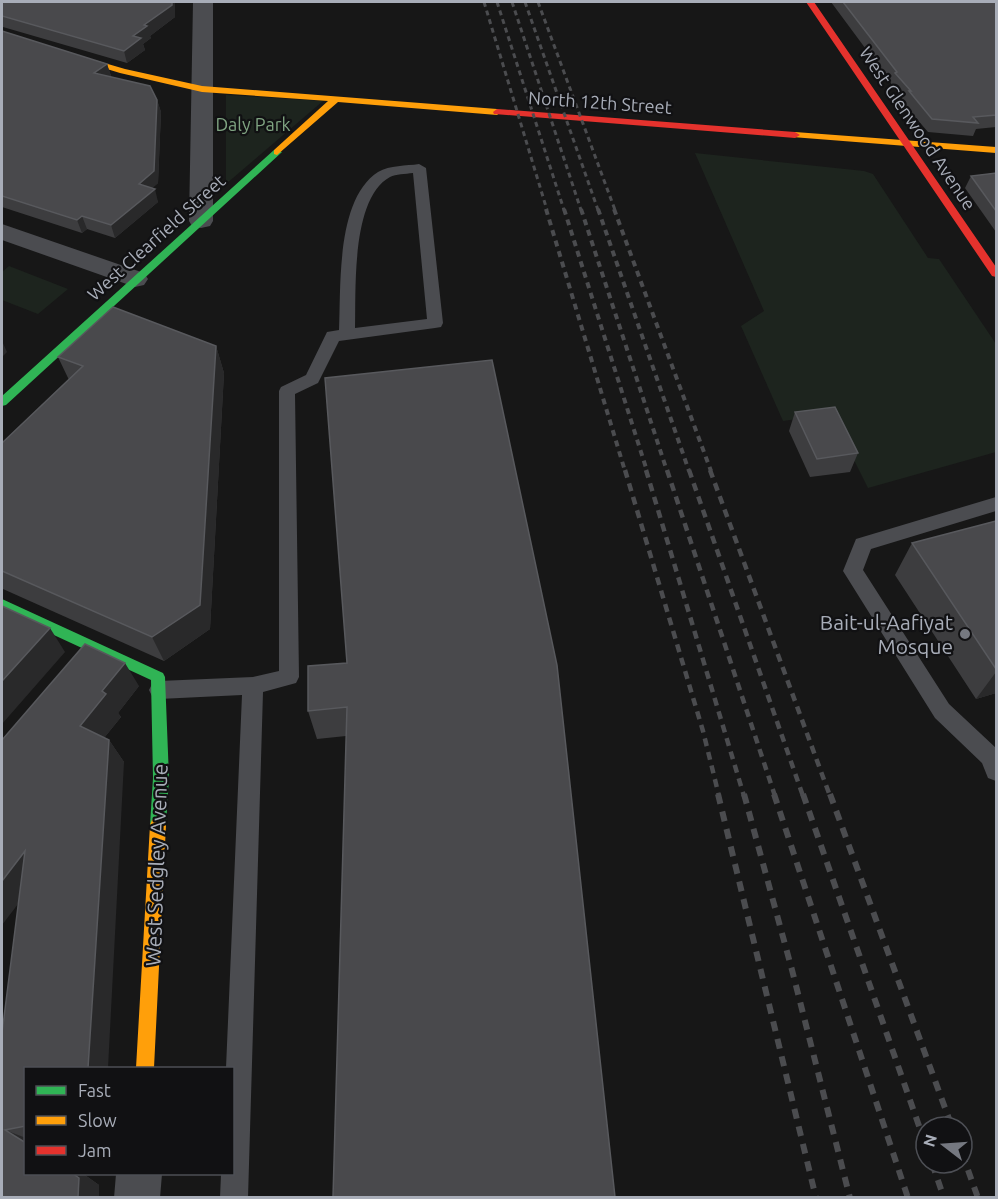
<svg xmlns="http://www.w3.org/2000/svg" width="998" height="1199" font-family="Ubuntu,sans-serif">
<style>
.green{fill:#1d241e}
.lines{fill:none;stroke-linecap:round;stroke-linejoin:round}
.lane{fill:#4b4c50;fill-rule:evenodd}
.street{fill:#4b4c50;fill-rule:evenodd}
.fast{fill:#30b455;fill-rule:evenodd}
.slow{fill:#ff9f0a;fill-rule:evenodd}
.jam{fill:#e5322d;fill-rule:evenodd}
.rail-far3{stroke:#4b4c4f;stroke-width:3;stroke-dasharray:5 4;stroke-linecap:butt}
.rail-far2{stroke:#4b4c4f;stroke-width:4;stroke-dasharray:6 5;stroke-linecap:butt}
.rail-far1{stroke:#4b4c4f;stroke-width:4.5;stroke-dasharray:8 6;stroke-linecap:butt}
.rail{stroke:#4b4c4f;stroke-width:6;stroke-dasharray:10 8;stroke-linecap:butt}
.wall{fill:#3d3d3f}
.shaded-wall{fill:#29292a}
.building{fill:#49494c;stroke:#58595d;stroke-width:1.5}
.poi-dot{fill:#757880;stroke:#111113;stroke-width:2}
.labels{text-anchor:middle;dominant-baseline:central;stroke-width:4.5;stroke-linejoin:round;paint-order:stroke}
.far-street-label{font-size:18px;fill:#a8adb8;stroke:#111113}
.far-park-label{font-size:18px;fill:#7fa381;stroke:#111113}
.poi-label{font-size:21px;fill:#a8adb8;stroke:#111113;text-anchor:end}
.street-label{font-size:21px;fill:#a8adb8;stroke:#111113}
</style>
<rect width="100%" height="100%" fill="#171717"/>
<path class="green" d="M226 95 323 101 226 184Z
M695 153 864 171 873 174 928 258 939 259 996 344V452L868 488 831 414 783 421 741 326 764 311Z
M9 266 68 289 38 314 2 300V272Z"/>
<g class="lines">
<path class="lane" d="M419 164 426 168 443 323 441 327 435 328 339 341 318 383 295 394 299 677 296 683 263 692 248 1198H220L221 1174H232V1068H226L242 695 159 699 152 696 149 690 152 684 159 681 253 677 279 671V391L281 387 306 375 327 332 339 330C341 286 336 199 378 172 390 165 406 166 419 164ZM413 173 427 319 355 328C356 290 351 198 390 177 396 174 405 174 413 173Z
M996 497V511L871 549 863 570 949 704 996 748V781L988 778 982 763 935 718 843 571 856 539Z"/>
<path class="street" d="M193 2H213V221L210 226 201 228 192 226 189 221Z
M2 224 144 273 148 279 144 285 135 287 2 240Z
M116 1174H162L160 1198H114Z"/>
<path class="fast" d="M274 150 282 152 6 405 2 406V396Z
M2 599 163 673 165 677 169 778 166 825 164 830 158 832 152 830 150 825 153 778 151 680 2 611Z"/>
<path class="slow" d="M2 33 125 69 202 86 497 109 501 112 497 115 338 102 277 155 274 154V150L328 101 202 92 120 73 2 37Z
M795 132 996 147V153L792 137 790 135Z
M158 818 164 820 166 825 154 1068H136L150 825 152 820Z"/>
<path class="jam" d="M806 2H814L996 267V277L992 276Z
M497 109 795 132 800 135 795 138 494 114 493 112Z"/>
<path class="rail-far3" d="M484 2 547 210
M497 2 564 210
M512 2 581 210
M525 2 598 210
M538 2 615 210"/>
<path class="rail-far2" d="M546 209 625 471
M564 209 647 471
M581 209 667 471
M598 209 689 471
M614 209 711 471"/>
<path class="rail-far1" d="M625 470 703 731 719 796
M646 470 744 796
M667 470 775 796
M689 470 803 796
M710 470 830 796"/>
<path class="rail" d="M718 794 816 1198
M744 794 792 970 850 1198
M774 794 908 1198
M803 794 926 1146
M830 794 952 1127
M962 1153 978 1198
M932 1163 944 1198"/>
</g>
<path class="wall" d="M2 2H175V17L150 36 151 38 143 44 145 50 127 63 3 27 2 28Z
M831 2H996V127L976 129 973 136 928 132 904 104 905 102 891 85V83Z
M2 31 107 64 111 76H110L157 100 161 112 158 183 152 188 158 202 115 238 87 229 82 233 2 207Z
M996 173V232L965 188 971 176Z
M216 346 224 373 210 629 164 661 3 589 2 590V443L69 380 58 357Z
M492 360 346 736 317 739 308 711 347 663Z
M795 412 858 453 850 472 810 477 789 431Z
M996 521V693L976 699 895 575 912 543Z
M139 686 118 713 121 717 104 738 109 740 124 762 26 1068V1173H82L99 1185V1197H2L18 904 2 740Z"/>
<path class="shaded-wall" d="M172 2H175V17L150 36 151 38 143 44 145 50 127 63 124 51 133 36 144 25Z
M107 64 111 76 98 85 94 73Z
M157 100 161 112 158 183 143 197 139 184Z
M155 189 158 202 115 238 111 225Z
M82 216 87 229 82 233 77 220Z
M2 341 7 352 2 357Z
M216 346 224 373 210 629 164 661 152 637Z
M50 628 65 652 2 724V681Z
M125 663 139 686 118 713 121 717 96 748 80 726 102 691Z
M996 672V693L976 699Z
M109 740 124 762 108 1068H88Z
M25 851 44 870 2 925V881Z
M5 1130 26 1138V1143Z
M72 1173H82L99 1185V1197H78Z"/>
<path class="building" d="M2 2H172V5L144 25 147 26 133 36 141 38 124 51 2 16Z
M843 2H996V115L973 117 978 123 932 119 909 91H911L895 73 897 72Z
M2 31 107 64 94 73 150 86 157 100 154 171 139 184 155 189 111 225 82 216 77 220 2 196Z
M996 173V211L971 176Z
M113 307 216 346 200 605 152 637 2 571V443L83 366 58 357Z
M492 360 557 665 615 1197H333L347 707 308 711V666L347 663 325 378Z
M835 407 858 453 817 459 795 412Z
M996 521V669L912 543Z
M2 606 50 628 2 681Z
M85 644 125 663 102 691 106 694 80 726 109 740 88 1068H26V1126L5 1130 26 1143V1173H72L79 1178 78 1197H2V1033L25 851 2 881V740Z"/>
<circle class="poi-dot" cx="965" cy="634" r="6"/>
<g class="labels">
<g class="far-street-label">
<text transform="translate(600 102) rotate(4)">North 12th Street</text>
<text transform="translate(918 128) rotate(56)">West Glenwood Avenue</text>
<text transform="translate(156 237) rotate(-42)">West Clearfield Street</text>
</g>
<g class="far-park-label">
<text x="253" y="124">Daly Park</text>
</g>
<g class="poi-label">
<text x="953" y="622">Bait-ul-Aafiyat<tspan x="953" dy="24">Mosque</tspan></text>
</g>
<g class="street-label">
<text transform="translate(156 865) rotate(-88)">West Sedgley Avenue</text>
</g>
</g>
<rect width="998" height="1199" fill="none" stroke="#a8adb8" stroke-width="6"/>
<rect x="24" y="1067" width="210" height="108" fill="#111113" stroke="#4d4f55" stroke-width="1.5"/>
<rect x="36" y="1086" width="30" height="9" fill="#30b455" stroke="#4d4f55" stroke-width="1.5"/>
<text x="78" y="1097" font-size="18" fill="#a8adb8">Fast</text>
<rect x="36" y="1116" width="30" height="9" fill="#ff9f0a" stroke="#4d4f55" stroke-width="1.5"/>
<text x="78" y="1127" font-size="18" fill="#a8adb8">Slow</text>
<rect x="36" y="1146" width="30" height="9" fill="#e5322d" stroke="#4d4f55" stroke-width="1.5"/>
<text x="78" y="1157" font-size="18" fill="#a8adb8">Jam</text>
<g transform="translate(944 1145) rotate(287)"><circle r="28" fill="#111113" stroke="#4d4f55" stroke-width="1.5"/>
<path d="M0-4.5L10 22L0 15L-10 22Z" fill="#757880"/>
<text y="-9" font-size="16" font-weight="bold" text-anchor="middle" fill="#a8adb8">N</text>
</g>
</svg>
